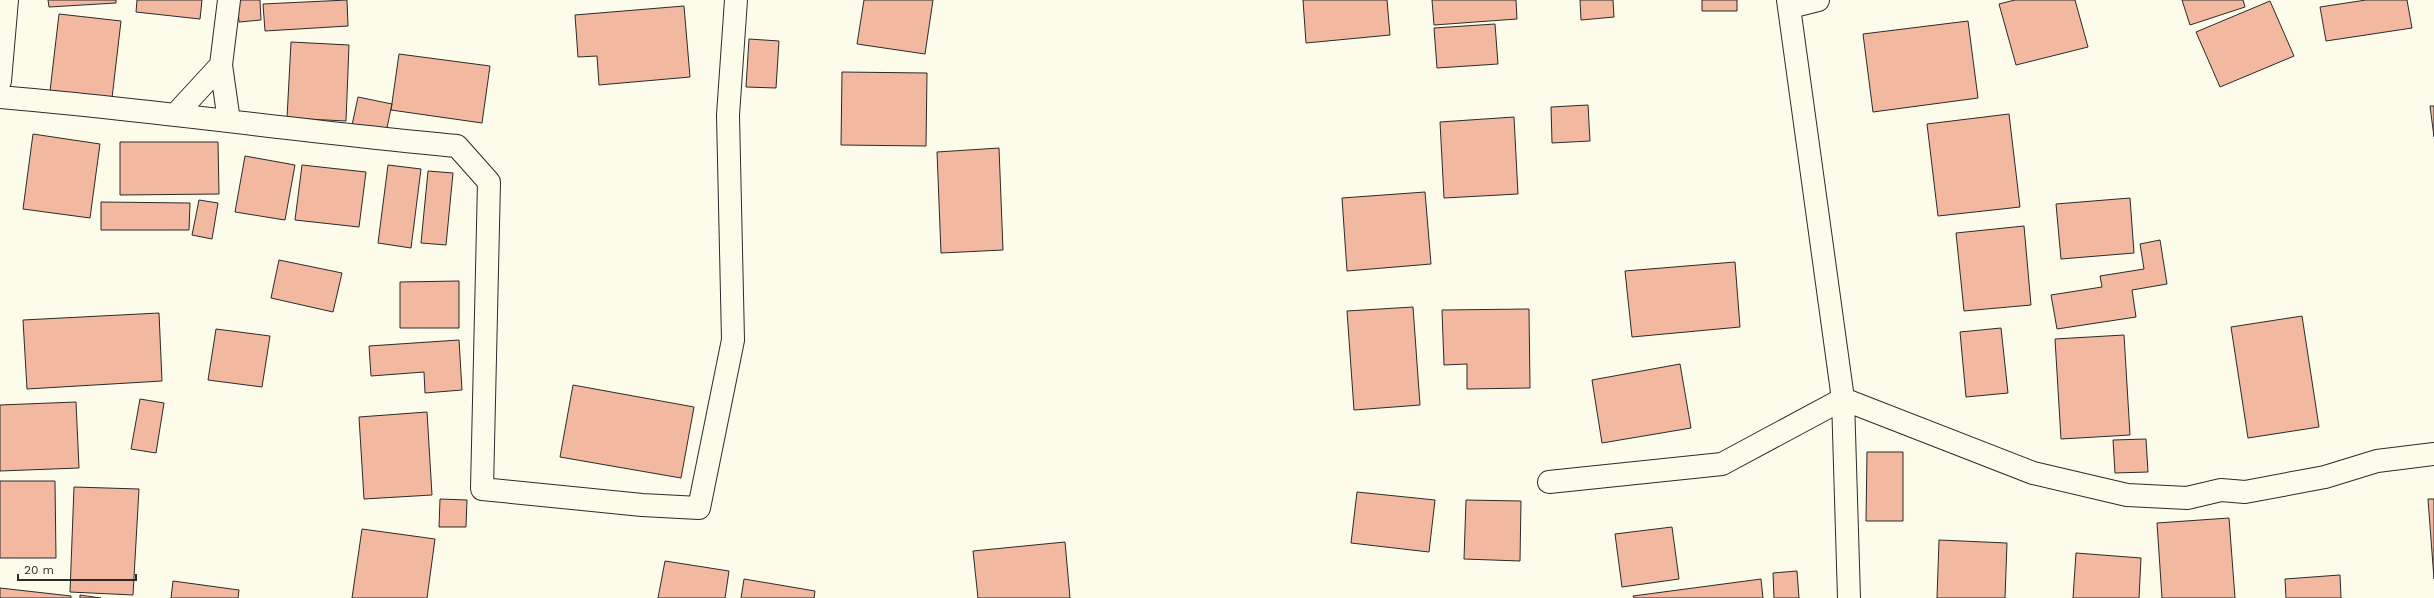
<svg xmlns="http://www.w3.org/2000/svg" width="2434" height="598" font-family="'Work Sans',sans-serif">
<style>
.building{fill:#f2b8a0;stroke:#2b2b2b}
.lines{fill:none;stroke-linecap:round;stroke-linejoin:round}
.street-casing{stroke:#2b2b2b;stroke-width:24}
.street{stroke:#fdfbea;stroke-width:22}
</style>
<rect width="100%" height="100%" fill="#fdfbea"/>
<path class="building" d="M48 0H116V3L49 7Z
M137 0H202L200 19 136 12Z
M237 0H260L261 20 239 22Z
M347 0 348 26 265 31 263 4Z
M864 0H933L925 54 857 44Z
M1303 0H1387L1390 35 1306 43Z
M1432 0H1516L1517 19 1434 25Z
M1580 0H1613L1614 17 1581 20Z
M1702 0H1737V11H1702Z
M2015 0H2075L2088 47 2016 65 1999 4Z
M2182 0H2243L2245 7 2190 25Z
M2366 0H2407L2412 28 2326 41 2320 7Z
M2270 1 2294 56 2220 87 2196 32Z
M684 6 690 77 599 85 597 56 578 57 575 15Z
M59 14 121 21 112 98 50 91Z
M1968 21 1978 98 1873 112 1863 34Z
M1495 24 1498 64 1437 68 1434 28Z
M749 39 779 41 776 88 746 87Z
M291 42 349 45 346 121 287 118Z
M399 54 490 66 482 123 391 110Z
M842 72 927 73 926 146 841 145Z
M358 97 392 104 385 137 351 130Z
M1588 105 1590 141 1552 143 1551 107Z
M2430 106H2434V137Z
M2009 114 2020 207 1938 216 1927 124Z
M1514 117 1518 194 1444 198 1440 122Z
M33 134 100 144 90 218 23 209Z
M120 142H218L219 194 120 195Z
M999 148 1003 250 941 253 937 152Z
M245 156 295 165 285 220 235 212Z
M302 165 366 172 359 227 295 220Z
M388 165 421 169 411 248 378 243Z
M428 171 453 173 446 245 421 243Z
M1425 192 1431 264 1347 271 1342 198Z
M2130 198 2134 253 2061 259 2056 204Z
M199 200 218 203 212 239 192 235Z
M101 202 190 203 189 230H101Z
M2024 226 2031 305 1964 311 1956 233Z
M2160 240 2167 284 2132 290 2136 317 2057 329 2051 295 2102 287 2100 276 2144 269 2140 244Z
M279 260 342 273 333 312 271 298Z
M1735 262 1740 327 1632 337 1625 271Z
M459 281V328H400V282Z
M1413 307 1420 405 1354 410 1347 311Z
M1529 309 1530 388 1467 389V364L1444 365 1442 310Z
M159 313 162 381 27 389 23 320Z
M2302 316 2319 427 2248 438 2231 327Z
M2001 328 2008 393 1966 397 1960 332Z
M216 329 270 336 262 387 208 380Z
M2124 335 2130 435 2061 439 2055 339Z
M459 340 462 390 425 393 424 372 371 376 369 346Z
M1680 364 1691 428 1602 443 1592 380Z
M573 385 694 407 681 478 560 457Z
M140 399 164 403 156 453 131 449Z
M76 402 79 468 0 471V405Z
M427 412 432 495 364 499 359 417Z
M2146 439 2148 472 2115 473 2113 440Z
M1867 452H1903V521H1866Z
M0 481H55L56 558H0Z
M74 487 139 489 133 595 70 592Z
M1357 492 1435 500 1429 552 1351 543Z
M440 499 467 500 466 527H439Z
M2428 499H2434V579Z
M1466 500 1521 501 1520 561 1464 559Z
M2229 518 2235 598H2162L2157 523Z
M1672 527 1679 579 1622 587 1615 534Z
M362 529 435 539 427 598H352Z
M1939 540 2007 543 2005 598H1937Z
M1065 542 1070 598H978L973 551Z
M2076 553 2141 558 2139 598H2073Z
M665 561 729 571 725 598H658Z
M1797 571 1799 598H1774L1773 573Z
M2340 575 2341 598H2286L2285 579Z
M744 579 815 591 814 598H741Z
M1761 579 1763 598H1634L1633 596Z
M173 581 239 590 238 598H171Z
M0 588 71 596V598H0Z
M80 595 101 598H80Z"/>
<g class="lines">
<defs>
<path id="street" d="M1788 0 1843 399 1849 598
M1790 7 1818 0
M0 81 7 0
M0 97C153 110 304 132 457 146L489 182 482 489 642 505 699 508 733 340 728 115 736 0
M175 115 221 65
M229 121 221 65 229 0
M1549 482 1722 464 1843 399 2033 473 2127 495 2187 498 2221 490 2245 492 2325 477 2377 461 2434 454"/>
</defs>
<use href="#street" class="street-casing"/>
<use href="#street" class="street"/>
</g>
<path d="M18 574v6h118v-6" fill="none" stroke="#2b2b2b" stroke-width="2"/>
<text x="24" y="574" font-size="12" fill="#2b2b2b" stroke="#fdfbea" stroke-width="3" paint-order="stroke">20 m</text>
</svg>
